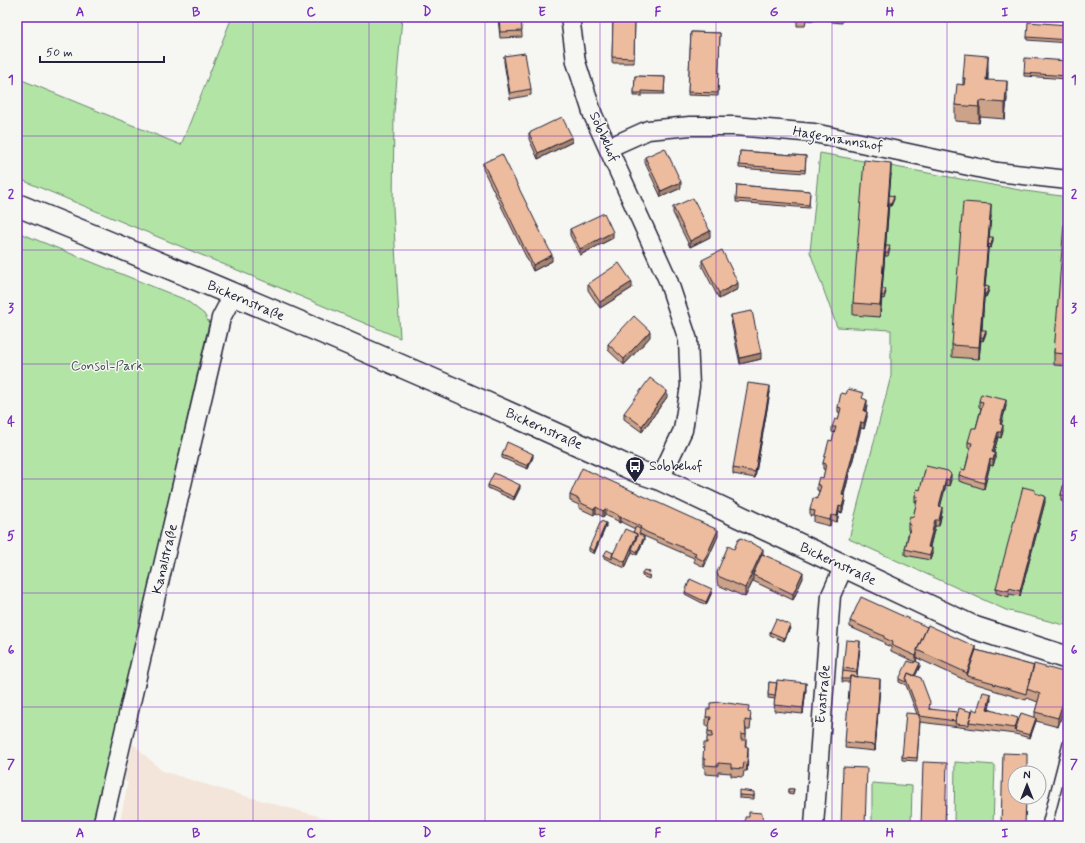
<svg xmlns="http://www.w3.org/2000/svg" width="1085" height="843" font-family="Mynerve,sans-serif">
<style>
.built{fill:#f3e5d9}
.green{fill:#b2e5a5;stroke:#6a8470}
.lines{fill:none;stroke-linecap:round;stroke-linejoin:round}
.lane-casing{stroke:#22223b;stroke-width:12}
.street-casing{stroke:#22223b;stroke-width:21}
.secondary-casing{stroke:#22223b;stroke-width:25}
.lane{stroke:#f6f6f2;stroke-width:9}
.street{stroke:#f6f6f2;stroke-width:18}
.secondary{stroke:#f6f6f2;stroke-width:22}
.wall{fill:#cca288;stroke:#22223b;fill-rule:evenodd}
.shaded-wall{fill:#a6846f;stroke:#22223b}
.building{fill:#edbc9e;stroke:#22223b}
.grid{fill:none;stroke:#7b2cbf;stroke-width:1;stroke-opacity:0.55}
.labels{text-anchor:middle;dominant-baseline:central;stroke-width:3;stroke-linejoin:round;paint-order:stroke}
.street-label{font-size:14px;fill:#22223b;stroke:#f6f6f2}
.park-label{font-size:14px;fill:#465356;stroke:#f6f6f2}
.poi-label{font-size:14px;fill:#22223b;stroke:#f6f6f2;text-anchor:start}
.neatline{fill:none;stroke:#7b2cbf;stroke-width:1.5}
.grid-label{font-size:13px;text-anchor:middle;font-weight:bold;fill:#7b2cbf}
</style>
<rect width="100%" height="100%" fill="#f6f6f2"/>
<filter id="ink" filterUnits="userSpaceOnUse"><feTurbulence type="fractalNoise" baseFrequency=".025" numOctaves="2"/><feDisplacementMap in="SourceGraphic" scale="8" xChannelSelector="R" yChannelSelector="G"/><feConvolveMatrix kernelMatrix="1 2 1 2 8 2 1 2 1" color-interpolation-filters="sRGB"/></filter>
<g filter="url(#ink)">
<path class="built" d="M133 744 162 771 227 791 354 826H119L128 782 124 781Z"/>
<path class="green" d="M232 17H402L394 113 393 208 400 338 17 178V78L181 145Z
M820 153 1025 191 1068 197V626L1006 610 849 539 891 376V330L837 327 810 252Z
M17 232 186 300 204 314 209 323 94 826H17Z
M955 762 995 765 993 826H954Z
M872 783 912 786 911 826H872Z"/>
<g class="lines">
<defs>
<path id="lane" d="M1048 821 1068 744"/>
<path id="street" d="M570 17 576 62 593 115 668 280 688 340 690 386 683 430 660 479
M608 148 648 130 690 126H735L814 133 997 172 1068 180
M102 826 221 318 233 295
M814 826 831 595 844 566"/>
<path id="secondary" d="M17 205C226 290 434 378 639 472L660 479 975 628 1068 658"/>
</defs>
<use href="#lane" class="lane-casing"/>
<use href="#street" class="street-casing"/>
<use href="#secondary" class="secondary-casing"/>
<use href="#lane" class="lane"/>
<use href="#street" class="street"/>
<use href="#secondary" class="secondary"/>
</g>
<path class="wall" d="M498 17H521L522 37 500 38Z
M613 17H635L634 63H612Z
M797 17H815L814 21 806 20 805 26H797Z
M832 17H842V23L832 22Z
M867 17H877V19H867Z
M1068 25V43L1027 40V37Z
M691 32 720 33 718 96 688 95Z
M504 56 531 89V95L510 99 504 62Z
M1068 61V79L1024 76V73Z
M988 72V80L1007 98 1005 119 980 117 979 123 955 121V105L963 85V78Z
M635 76 665 77 664 94H642V96H634Z
M529 133 572 142 538 159 529 139Z
M740 151 806 156 805 173 739 168Z
M645 157 681 188 661 197 645 163Z
M483 163 552 261 533 271 483 169Z
M891 174 889 195 894 199 891 206H889V204L882 289 886 292 884 299 882 298 880 317 853 315V303Z
M737 185 810 191 809 208 736 202Z
M673 207 710 237 690 247 673 213Z
M1068 210V366L1054 365V353Z
M991 216 989 237 993 240 991 248 988 247 985 286 989 290 986 297H984L982 330 986 333 983 341 981 340 979 359 952 357V345Z
M570 229 613 238 580 255 570 235Z
M886 246 890 249 888 256H885Z
M702 260 738 289 719 299 702 266Z
M588 284 632 288 600 308 588 290Z
M731 315 761 359 740 364 731 321Z
M650 337 624 365 608 350V344Z
M770 392 755 478 733 474V468Z
M667 397 642 432 624 419V413Z
M864 399 867 406 866 411 867 417 864 429 861 428 844 495 845 501 842 513 839 512 837 522 831 521 830 526 814 522V516H810V510L817 499 819 491 817 490V484L823 478 825 470 823 469V463L832 441 835 433 832 432V427L838 420 840 413 838 412V407Z
M979 401 1006 406 1001 425 1003 431 1001 438 998 437 994 452 995 459 993 466 990 465 984 489 959 481V475L965 470 970 449 968 448V442L976 428 981 408 979 407Z
M502 455 533 457 528 469 502 458Z
M926 466 951 480 949 486 946 485 940 506 942 512 939 526H935L930 547 932 554 930 560 905 555V549L909 530H908V524L913 517 917 502H915V496L920 490Z
M1068 468V502L1061 501V495Z
M488 485 520 488 514 500 488 488Z
M1035 493 1045 502 1020 596 1009 594V597L996 593V588Z
M570 495 718 536 704 567 694 562V558L646 537 640 534V535L644 540 637 555 632 552 625 568 604 558V555L613 553 633 532 635 529 621 522 619 523 618 521 605 515 603 517 596 513 594 515 579 508V505L570 501Z
M606 526 594 554 589 551V548Z
M734 549 763 554 803 578 793 600 753 581 745 597 718 585 717 581V572Z
M642 573 650 575 649 579 642 576Z
M685 592H712L706 605 685 594Z
M850 621 976 650 1034 666 1068 674V696L1058 727 1036 721 1030 738 1015 734 920 722 917 761 902 760V757L917 714 906 685 899 682V679L914 663 915 662 891 651V647L884 644V642L850 627ZM917 658 967 681 993 689V690L1026 700 1027 698 1038 702 1035 712V717L1018 721 989 709 991 700 977 711 957 715 930 709 915 676 920 666 916 661Z
M790 628 784 641 770 635V632Z
M860 647 857 673V677L880 685 875 751 845 748 850 682H842L843 668Z
M769 682 806 689 803 714 774 711 775 699 768 698Z
M749 712 751 721 750 729H746V747L748 755 747 771H744L743 777 731 776V773L718 772V775L705 774V768L703 767V759L707 743 708 731 709 726H706V717Z
M788 789H794L793 795 788 794Z
M754 794V799L739 798V795Z"/>
<path class="shaded-wall" d="M988 56V72L986 96V80Z
M1007 81V98L1005 119V103Z
M980 101V117L979 123V107Z
M572 137V142L538 159V153Z
M891 163V174L880 317V305Z
M681 182V188L661 197V191Z
M894 196V199L891 206V203Z
M991 204V216L979 359V347Z
M710 231V237L690 247V241Z
M613 232V238L580 255V249Z
M993 237V240L991 248V245Z
M552 255V261L533 271V265Z
M632 282V288L600 308V302Z
M738 283V289L719 299V293Z
M989 287V290L986 297V294Z
M986 330V333L983 341V338Z
M650 331V337L624 365V359Z
M761 353V359L740 364V358Z
M770 386V392L755 478V472Z
M667 391V397L642 432V426Z
M867 400V406L864 417V411Z
M1006 400V406L1000 430V424Z
M867 412V417L864 429V423Z
M861 422V428L842 501V495Z
M1003 425V431L1001 438V432Z
M998 432V437L992 458V452Z
M995 453V459L993 466V460Z
M533 454V457L528 469V466Z
M990 459V465L984 489V483Z
M951 474V480L949 486V480Z
M946 479V485L939 512V506Z
M520 485V488L514 500V497Z
M845 496V501L842 513V507Z
M1045 496V502L1020 596V591Z
M839 506V512L837 522V516Z
M596 507V513L594 515V509Z
M942 507V512L939 526V520Z
M605 509V515L603 517V511Z
M831 515V521L830 526V520Z
M619 517H621V522L619 523Z
M935 520V526L928 553V547Z
M606 523V526L594 554V551Z
M718 530V536L704 567V561Z
M637 534V540L632 549V552L625 568V562Z
M644 537V540L637 555V552Z
M932 548V554L930 560V555Z
M763 549V558L753 575V581L745 597V588Z
M803 572V578L793 600V594Z
M712 589V592L706 605V602Z
M790 625V628L784 641V638Z
M860 641V647L857 676V670Z
M976 647V655L967 676V673Z
M917 653V658L916 662V656Z
M920 663V666L913 681V678Z
M880 679V685L875 751V745Z
M806 683V689L803 714V708Z
M1068 687V696L1058 727V718Z
M991 694V700L987 714V709Z
M1036 718V721L1030 738V735Z
M748 747V755L747 771V763Z"/>
<path class="building" d="M499 17H521L522 31 500 32Z
M613 17H635L634 58 612 57Z
M1028 22 1068 25V40L1027 37Z
M691 32 720 33 718 93 688 92Z
M525 53 531 89 510 93 504 56Z
M965 54 988 56 986 80 1007 81 1005 103 980 101 979 107 955 105 957 84 964 85 965 78H963Z
M1025 58 1068 61V76L1024 73Z
M635 76 665 77 664 92 642 91V93H634Z
M562 117 572 137 538 153 529 133Z
M665 148 681 182 661 191 645 157Z
M740 151 806 156 805 170 739 165Z
M502 154 552 255 533 265 483 163Z
M864 160 891 163 880 305 853 303Z
M737 185 810 191 809 205 736 199Z
M889 195 894 196 891 203H889Z
M693 198 710 231 690 241 673 207Z
M963 202 991 204 979 347 952 345Z
M1065 210H1068V354L1054 353Z
M604 213 613 232 580 249 570 229Z
M989 237H993L991 245 988 244Z
M886 246H890L888 253H885Z
M722 250 738 283 719 293 702 260Z
M619 263 632 282 600 302 588 284Z
M985 286 989 287 986 294H984Z
M882 289H886L884 296H882Z
M752 311 761 353 740 358 731 315Z
M634 316 650 331 624 359 608 344Z
M981 330H986L983 338 981 337Z
M650 378 667 391 642 426 624 413Z
M748 383 770 386 755 472 733 468Z
M848 389 864 393 862 398 867 400 864 411 867 412 864 423 861 422 842 495 845 496 842 507 839 506 837 516 831 515 830 520 814 516 815 511 810 510 813 498 817 499 821 486 817 484 819 477 823 478 826 464 823 463 829 440 832 441 836 427H832L835 419 838 420 841 408 838 407 841 393 846 394Z
M981 394 1006 400 1000 424 1003 425 1001 432H998L992 452 995 453 993 460 990 459 984 483 959 475 961 469 965 470 972 443 968 442 972 428H976L983 402 979 401Z
M507 442 533 454 528 466 502 455Z
M926 466 948 471 951 474 949 480 946 479 939 506 942 507 939 520H935L928 547 932 548 930 555 905 549 911 525 908 524 910 516 913 517 918 497 915 496 917 489 920 490Z
M582 468 718 530 704 561 694 556 696 553 646 532 640 528 641 527 621 517H619L618 515 605 509 603 511 596 507 594 509 579 502V499L570 495Z
M1068 468V496L1061 495Z
M494 473 520 485 514 497 488 485Z
M1023 487 1035 490V493L1045 496 1020 591 1009 588V591L996 588Z
M601 521 606 523 594 551 589 548Z
M636 527 640 529V531L639 534 644 537 637 552 632 549 637 537V534L633 532Z
M625 529 637 534 625 562 612 556Z
M741 538 763 549 745 588 718 576 717 572 728 546 734 549 738 540Z
M607 550 613 553 612 556V559L604 555Z
M762 554 803 572 793 594 753 575Z
M644 570 650 572 649 576 642 573Z
M690 579 712 589 706 602 685 592Z
M861 597 927 627 917 650V653L916 656 891 645 893 642 884 638V636L850 621Z
M776 619 790 625 784 638 770 632Z
M928 625 976 647 967 673 917 650Z
M846 640 860 641 857 670 843 668Z
M976 650 1034 666 1027 689 1026 694 993 684 994 683 967 676Z
M908 661 914 663 915 661 920 663 914 676 908 673 906 679V682L899 679Z
M1034 664 1067 673 1068 674V687L1058 718 1035 712 1040 694 1027 689Z
M843 671 857 673V677L850 676V679H842Z
M908 673 921 678 930 702 929 709 957 712 955 721 920 716 906 679Z
M850 676 880 679 875 745 845 742Z
M777 680 806 683 803 708 774 705Z
M769 682 777 683 775 696 768 695Z
M983 692 991 694 987 709 1018 718 1015 728 969 722 973 709 977 711Z
M720 702 749 706 748 712 751 713 750 721 745 720 746 735 741 734V740H746L745 746 748 747 747 763 744 762 743 769 731 768V764L718 763V766L705 765V759H703L704 743H707V737H712L713 732 708 731 711 717H706L707 709H710V703Z
M959 708 972 712 969 722V725L955 724Z
M906 713 918 714 920 719 917 758 902 757Z
M1021 713 1036 718 1030 735 1015 731Z
M1003 753 1027 754V773H1015V797H1026L1025 826H1001Z
M923 762 947 763 945 826H921Z
M843 767 867 768 865 826H841Z
M788 789H794L793 792H788Z
M739 790 754 792V796L739 795Z
M749 812 762 813 763 826H746L745 817H749Z
M768 822H791V826H768Z"/>
</g>
<path class="grid" d="M138 17V826M253 17V826M369 17V826M485 17V826M600 17V826M716 17V826M832 17V826M947 17V826M17 136H1068M17 250H1068M17 364H1068M17 479H1068M17 593H1068M17 707H1068"/>
<defs>
<symbol id="bus-pin" viewBox="-11 -11 22 30"><path d="M0 17L-7.5 6A9.5 9.5 0 1 1 7.5 6Z" fill="#22223b" stroke="#f6f6f2"/><path d="M-5-6H5V4H4V6H2V4H-2V6H-4V4H-5ZM-3.5-4V0h7V-4ZM-3.5 1.2v1.5H-2V1.2ZM2 1.2v1.5H3.5V1.2Z" fill="#fff"/></symbol>
</defs>
<g fill-rule="evenodd">
<use href="#bus-pin" x="624" y="455" width="22" height="30"/>
</g>
<g class="labels">
<g class="street-label">
<text transform="translate(604 137) rotate(66)">Sobbehof</text>
<text transform="translate(838 139) rotate(10)">Hagemannshof</text>
<text transform="translate(246 301) rotate(23)">Bickernstraße</text>
<text transform="translate(544 429) rotate(24)">Bickernstraße</text>
<text transform="translate(165 559) rotate(-77)">Kanalstraße</text>
<text transform="translate(838 564) rotate(25)">Bickernstraße</text>
<text transform="translate(823 694) rotate(-85)">Evastraße</text>
</g>
<g class="park-label">
<text x="107" y="366">Consol-Park</text>
</g>
<g class="poi-label">
<text x="649" y="466">Sobbehof</text>
</g>
</g>
<rect width="1085" height="843" fill="none" stroke="#f6f6f2" stroke-width="44"/>
<g transform="translate(1027 785)"><circle r="19" fill="#f6f6f2" stroke="#a1a1a9"/>
<path d="M0-3L7 15L0 10L-7 15Z" fill="#22223b"/>
<text y="-6" font-size="11" font-weight="bold" text-anchor="middle" fill="#22223b">N</text>
</g>
<path d="M40 56v6h124v-6" fill="none" stroke="#22223b" stroke-width="2"/>
<text x="46" y="56" font-size="12" fill="#22223b" stroke="#f6f6f2" stroke-width="3" paint-order="stroke">50 m</text>
<rect x="22" y="22" width="1041" height="799" class="neatline"/>
<g class="grid-label">
<text x="80" y="16">A</text>
<text x="196" y="16">B</text>
<text x="311" y="16">C</text>
<text x="427" y="16">D</text>
<text x="542" y="16">E</text>
<text x="658" y="16">F</text>
<text x="774" y="16">G</text>
<text x="890" y="16">H</text>
<text x="1005" y="16">I</text>
<text x="11" y="84">1</text>
<text x="1074" y="84">1</text>
<text x="11" y="198">2</text>
<text x="1074" y="198">2</text>
<text x="11" y="312">3</text>
<text x="1074" y="312">3</text>
<text x="11" y="426">4</text>
<text x="1074" y="426">4</text>
<text x="11" y="540">5</text>
<text x="1074" y="540">5</text>
<text x="11" y="654">6</text>
<text x="1074" y="654">6</text>
<text x="11" y="768">7</text>
<text x="1074" y="768">7</text>
<text x="80" y="837">A</text>
<text x="196" y="837">B</text>
<text x="311" y="837">C</text>
<text x="427" y="837">D</text>
<text x="542" y="837">E</text>
<text x="658" y="837">F</text>
<text x="774" y="837">G</text>
<text x="890" y="837">H</text>
<text x="1005" y="837">I</text>
</g>
</svg>
